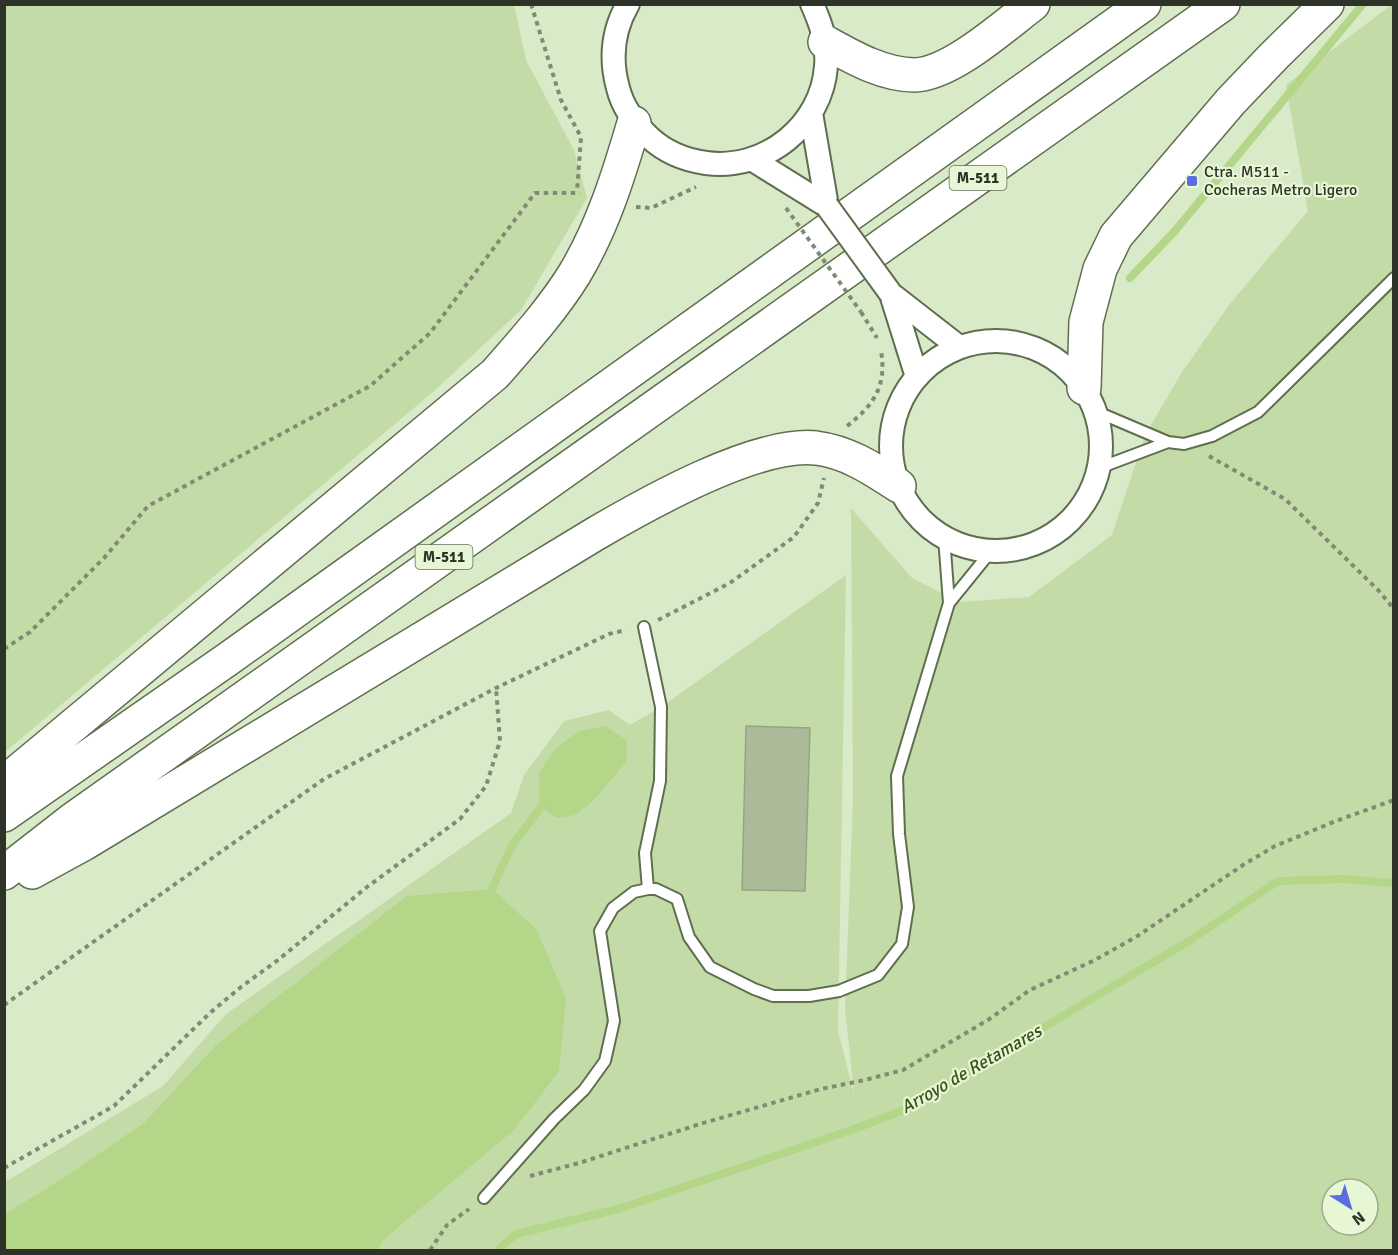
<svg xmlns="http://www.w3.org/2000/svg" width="1398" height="1255" font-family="Signika,sans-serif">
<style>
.green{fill:#c3dca7;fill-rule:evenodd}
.water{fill:#b3d689}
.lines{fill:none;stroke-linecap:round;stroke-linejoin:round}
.stream{stroke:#b3d689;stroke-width:8}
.building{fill:#abbb9a;stroke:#95a584;stroke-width:1.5}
.service-casing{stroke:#606e50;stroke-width:14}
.minor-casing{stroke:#606e50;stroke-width:26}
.trunk-casing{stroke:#606e50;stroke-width:36}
.path{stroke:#7f8b74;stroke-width:4;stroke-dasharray:4.5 4.5;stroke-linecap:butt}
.service{stroke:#fff;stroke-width:10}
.minor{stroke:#fff;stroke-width:22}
.trunk{stroke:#fff;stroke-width:33}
.minor-bridge-casing{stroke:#606e50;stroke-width:26;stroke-linecap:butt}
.path-bridge{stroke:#7f8b74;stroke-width:4;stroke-dasharray:4.5 4.5;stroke-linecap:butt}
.minor-bridge{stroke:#fff;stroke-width:22}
.poi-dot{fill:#5d6ce3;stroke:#e7f7d5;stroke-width:2}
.labels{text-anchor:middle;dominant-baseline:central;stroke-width:4.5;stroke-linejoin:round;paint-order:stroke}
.shield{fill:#e7f7d5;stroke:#656e5a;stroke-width:1.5}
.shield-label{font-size:15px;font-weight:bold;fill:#2d3326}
.poi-label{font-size:16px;fill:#2d3326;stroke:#e7f7d5;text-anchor:start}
.water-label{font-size:18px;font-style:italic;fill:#3c521d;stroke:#e7f7d5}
</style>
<rect width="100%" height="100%" fill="#d9eac8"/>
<path class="green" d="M4 5H514L526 60 574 150 587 198 521 310 433 392 5 752Z
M1391 5H1393V1250H5V1182L163 1086 226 1014 511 813 524 775 564 721 609 710 630 725 661 707 846 575 838 1031 854 1094 845 1009 853 798 851 508 912 578 959 602 1029 597 1112 535 1145 435 1182 372 1229 305 1308 211 1286 85ZM1332 1189H1368V1225H1332Z"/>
<path class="water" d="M605 726 626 740 627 761 592 802 575 815 557 818 541 807 539 802V773L555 749 579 731Z
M492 889 536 929 566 998 559 1071 515 1129 383 1240 378 1250H5V1214L62 1179 144 1123 217 1044 407 896Z"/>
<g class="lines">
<path class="stream" d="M1130 278 1174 232 1363 4
M492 889 511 847 541 807
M498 1250 516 1234 622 1208 857 1128 904 1110 1189 941 1278 881 1344 879 1394 883"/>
</g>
<path class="building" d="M746 726 810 728 805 891 742 890Z"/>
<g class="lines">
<defs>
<path id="service" d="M1095 411 1168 442 1184 444 1212 436 1258 412 1394 278
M1099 468 1168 442
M949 603 992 550
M644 627 661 707 660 781 645 853 648 889
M484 1198 554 1119 584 1090 605 1061 614 1021 600 931 613 908 634 892 648 889H656L677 899 689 937 710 967 754 989 773 996H809L839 991 878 975 902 944 908 907 899 834 897 776 949 603 944 537"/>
<path id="minor" d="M628 4C613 30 610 59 618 88 623 108 634 123 649 137 665 152 684 160 706 163 765 171 822 126 826 66 828 44 821 24 812 4
M811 113 827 206
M753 160 827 206
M891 294 917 377
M891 294 959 347
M891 446a105 105 0 1 1 210 0a105 105 0 1 1-210 0Z"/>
<path id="trunk" d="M825 42C852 57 883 75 915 75 951 74 1004 26 1033 4
M1084 388 1086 322 1100 269 1116 236 1231 101 1274 56 1327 4
M4 783 495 374C523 342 553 309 575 273 603 226 619 174 634 123
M4 815 228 659 1144 4
M32 872 85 843 595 534C648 503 756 442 816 448 848 452 873 469 899 486
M4 873 72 820 1223 4"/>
</defs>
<use href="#service" class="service-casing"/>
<use href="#minor" class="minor-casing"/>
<use href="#trunk" class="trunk-casing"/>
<path class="path" d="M531 4 561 100 581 137 577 192
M636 207 651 208 696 187
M861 312 877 338
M847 426C874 405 887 386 881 351
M1209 456 1285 499 1379 591 1394 609
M658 620 730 583 794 537 818 503 824 478
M4 649 30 632 104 558 148 506 370 386 430 333 535 193H580
M4 1005 324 779 496 688 609 634 626 630
M4 1168 114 1106 211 1012 241 987 278 960 367 887 460 819 486 786 500 741 496 688
M530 1176 579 1163 700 1124 821 1089 865 1080 903 1070 988 1020 1030 990 1093 961 1136 937 1243 865 1275 846 1336 821 1394 800
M430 1250 447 1225 469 1209"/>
<use href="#service" class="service"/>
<use href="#minor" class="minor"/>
<use href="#trunk" class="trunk"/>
<defs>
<path id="minor-bridge" d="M827 206 891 294"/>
</defs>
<use href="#minor-bridge" class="minor-bridge-casing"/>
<path class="path-bridge" d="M786 208 861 312"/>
<use href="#minor-bridge" class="minor-bridge"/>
</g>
<rect class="poi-dot" x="1186" y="175" width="12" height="12" rx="3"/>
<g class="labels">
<g class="shield">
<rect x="949.5" y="166" width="57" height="24" rx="4.5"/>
<rect x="415.5" y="545" width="57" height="24" rx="4.5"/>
</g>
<g class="shield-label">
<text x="978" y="178">M-511</text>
<text x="444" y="557">M-511</text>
</g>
<g class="poi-label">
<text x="1204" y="172">Ctra. M511 -<tspan x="1204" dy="18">Cocheras Metro Ligero</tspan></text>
</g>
<g class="water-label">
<text transform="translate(971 1069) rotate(-30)">Arroyo de Retamares</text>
</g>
</g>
<rect width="1398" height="1255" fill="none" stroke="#2d3326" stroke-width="12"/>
<g transform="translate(1350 1207) rotate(143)"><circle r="28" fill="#e7f7d5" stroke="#9da98f" stroke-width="1.5"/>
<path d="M0-4.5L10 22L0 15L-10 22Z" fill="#5d6ce3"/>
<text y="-9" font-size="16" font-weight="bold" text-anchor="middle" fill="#2d3326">N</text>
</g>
</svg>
